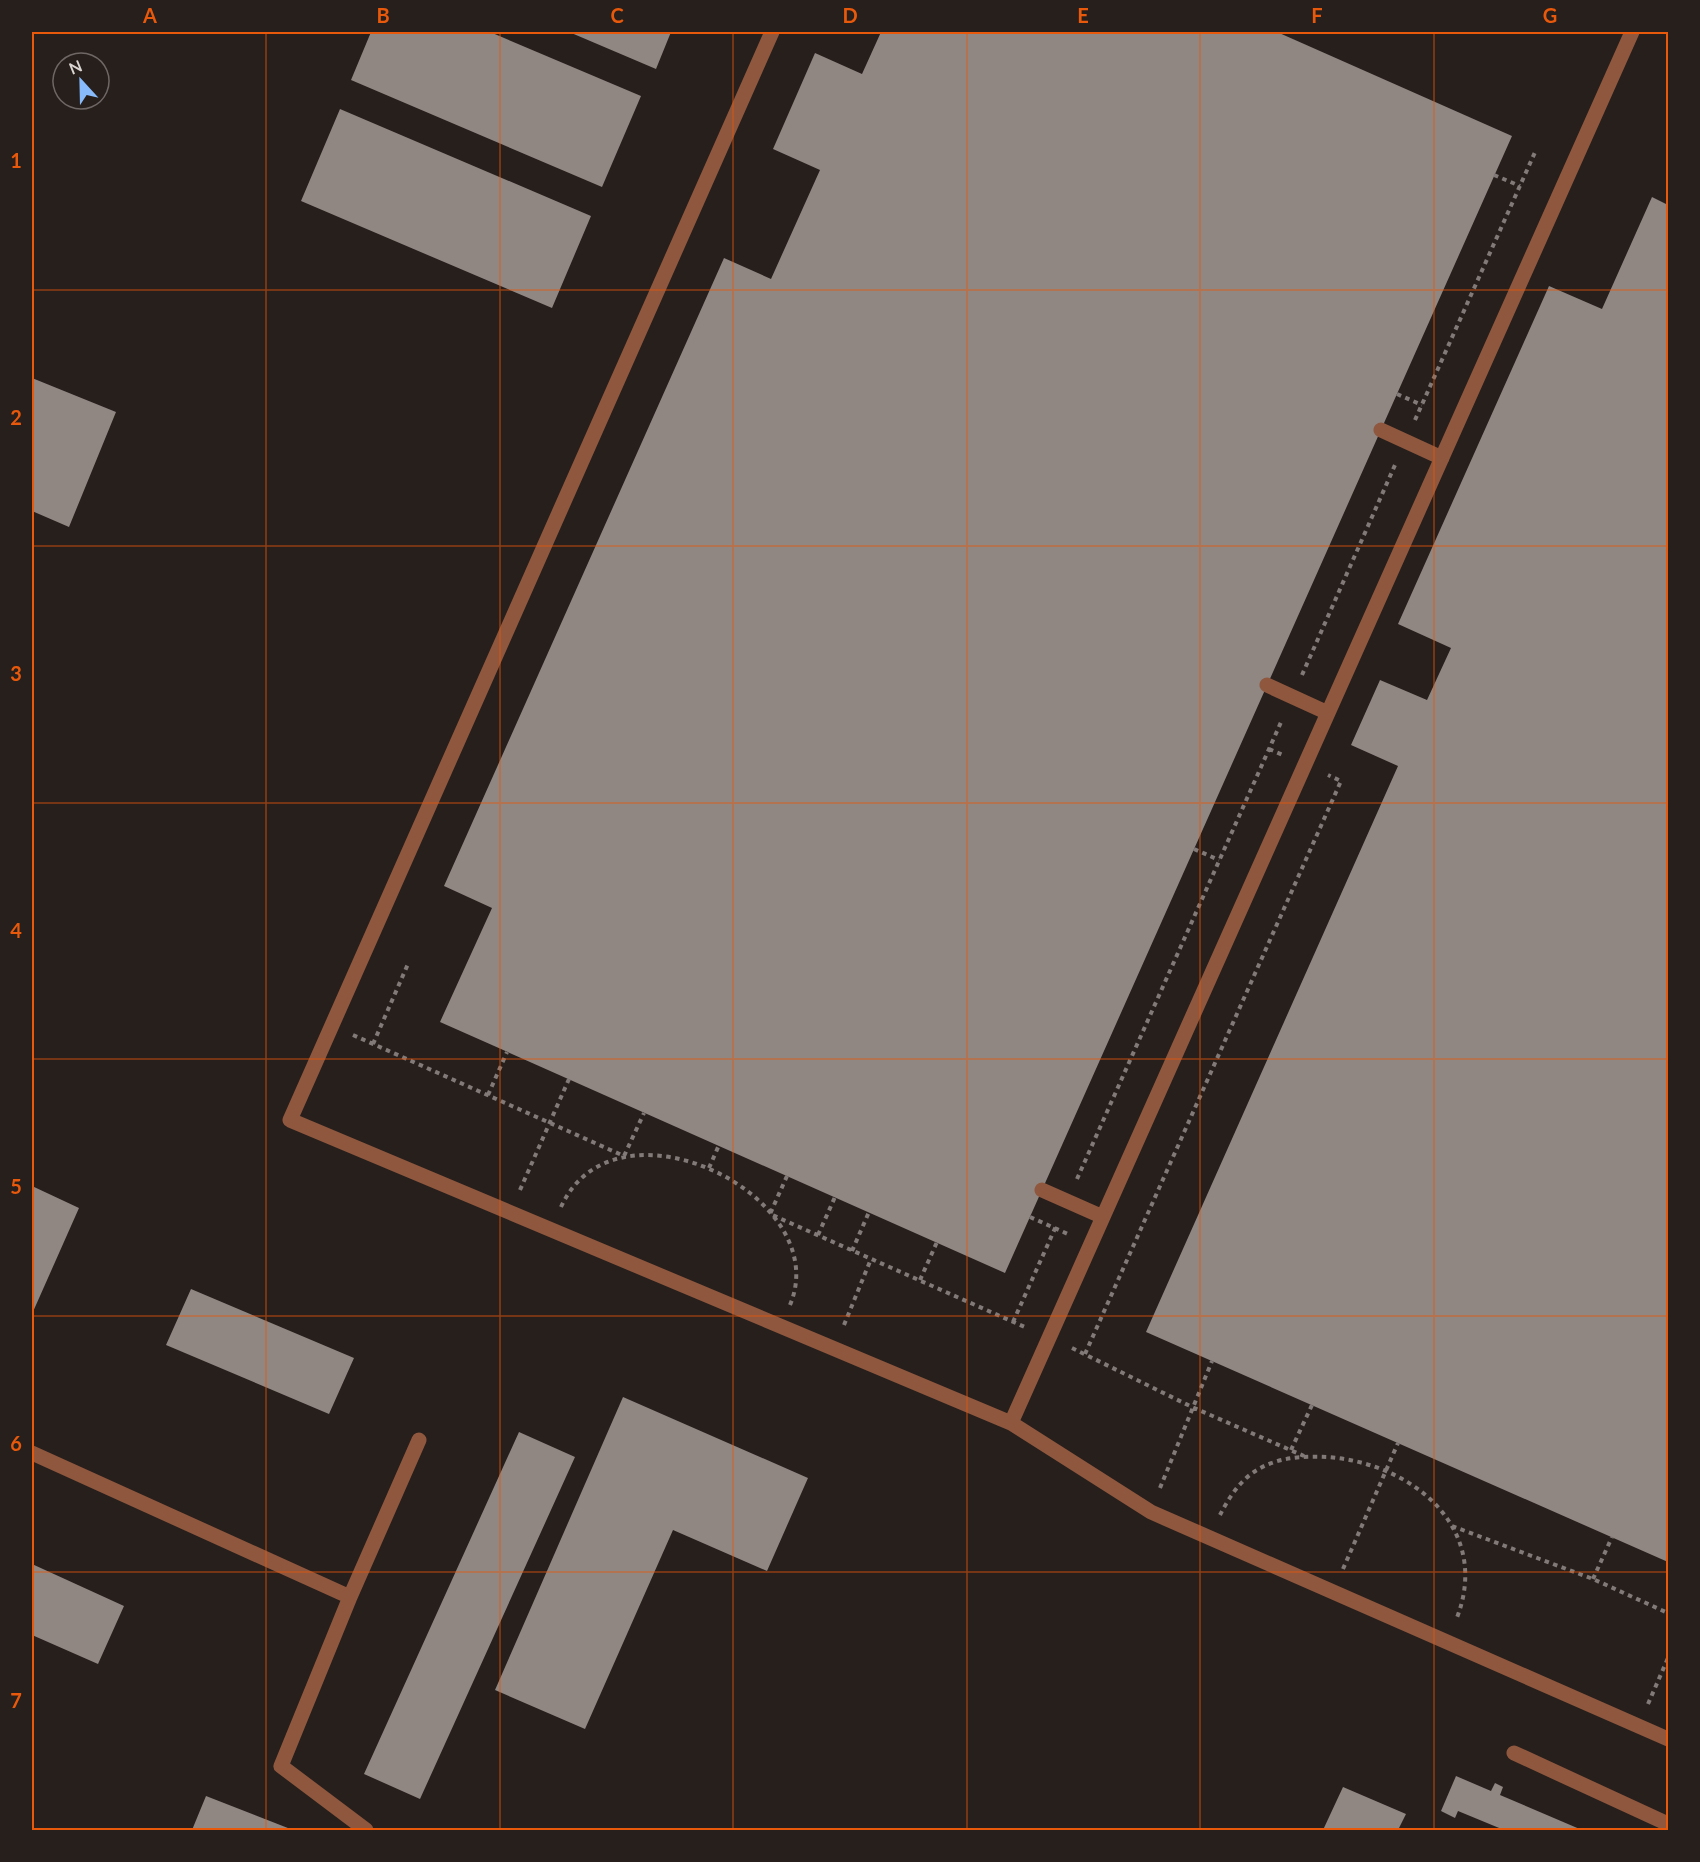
<svg xmlns="http://www.w3.org/2000/svg" width="1700" height="1862" font-family="Lato,sans-serif">
<style>
.building{fill:#908682}
.lines{fill:none;stroke-linecap:round;stroke-linejoin:round}
.path{stroke:#817a78;stroke-width:4;stroke-dasharray:4.5 4.5;stroke-linecap:butt}
.minor{stroke:#8f573e;stroke-width:15}
.grid{fill:none;stroke:#e8590c;stroke-width:1.5;stroke-opacity:0.55}
.neatline{fill:none;stroke:#e8590c;stroke-width:2}
.grid-label{font-size:20px;text-anchor:middle;font-weight:bold;fill:#e8590c}
</style>
<rect width="100%" height="100%" fill="#271f1c"/>
<path class="building" d="M371 32H490L641 96 602 187 351 80Z
M569 32H671L656 69Z
M881 32H1277L1512 136 1005 1273 440 1022 492 908 444 886 724 258 771 279 820 170 773 149 815 53 862 74Z
M340 109 591 216 552 308 301 201Z
M1652 197 1668 205V1562L1146 1332 1398 766 1351 745 1380 680 1427 700 1451 648 1398 624 1549 286 1602 309Z
M32 378 116 412 69 527 32 511Z
M32 1186 79 1208 32 1314Z
M191 1289 354 1358 329 1414 166 1345Z
M623 1397 808 1478 767 1571 673 1530 585 1729 495 1690Z
M519 1432 575 1457 420 1799 364 1774Z
M32 1564 124 1606 98 1664 32 1635Z
M1456 1776 1491 1791 1495 1783 1503 1787 1500 1795 1582 1830H1504L1458 1811 1455 1818 1441 1811Z
M1343 1787 1406 1814 1398 1830H1323Z
M206 1796 293 1830H192Z"/>
<g class="lines">
<path class="path" d="M1494 175 1520 186
M1397 394 1422 405
M1415 420 1536 150
M1302 675 1395 465
M1269 749 1283 755
M1194 849 1219 860
M353 1035 624 1156 644 1113
M373 1044 408 964
M488 1095 507 1052
M709 1168 719 1145
M787 1176 770 1214 1027 1328
M1077 1179 1282 720
M520 1190 569 1079
M561 1207C615 1088 836 1196 790 1305
M1030 1217 1070 1235
M818 1235 835 1197
M852 1251 869 1212
M920 1280 937 1242
M1013 1322 1057 1224
M844 1325 871 1259
M1072 1348 1192 1407 1304 1456
M1085 1354 1341 781 1328 775
M1291 1450 1312 1405
M1160 1488 1212 1361
M1220 1515C1228 1499 1240 1480 1257 1470 1278 1457 1303 1456 1327 1457 1413 1463 1493 1529 1456 1620
M1452 1526 1593 1579 1668 1613
M1343 1569 1398 1443
M1593 1579 1612 1537
M1648 1704 1668 1658"/>
<path class="minor" d="M772 32 290 1120 1011 1423 1151 1512 1668 1739
M1381 430 1442 458
M1267 685 1328 713
M1042 1190 1103 1217
M1011 1423 1632 32
M32 1453 350 1597
M1514 1753 1668 1824
M366 1830 281 1766 350 1597 419 1440"/>
</g>
<path class="grid" d="M266 32V1830M500 32V1830M733 32V1830M967 32V1830M1200 32V1830M1434 32V1830M32 290H1668M32 546H1668M32 803H1668M32 1059H1668M32 1316H1668M32 1572H1668"/>
<rect width="1700" height="1862" fill="none" stroke="#271f1c" stroke-width="66"/>
<g transform="translate(81 81) rotate(338)"><circle r="28" fill="#271f1c" stroke="#6f6765" stroke-width="1.5"/>
<path d="M0-4.5L10 22L0 15L-10 22Z" fill="#87bbfb"/>
<text y="-9" font-size="16" font-weight="bold" text-anchor="middle" fill="#dad4d2">N</text>
</g>
<rect x="33" y="33" width="1634" height="1796" class="neatline"/>
<g class="grid-label">
<text x="150" y="23">A</text>
<text x="383" y="23">B</text>
<text x="617" y="23">C</text>
<text x="850" y="23">D</text>
<text x="1083" y="23">E</text>
<text x="1317" y="23">F</text>
<text x="1550" y="23">G</text>
<text x="16" y="168">1</text>
<text x="16" y="425">2</text>
<text x="16" y="681">3</text>
<text x="16" y="938">4</text>
<text x="16" y="1194">5</text>
<text x="16" y="1451">6</text>
<text x="16" y="1708">7</text>
</g>
</svg>
